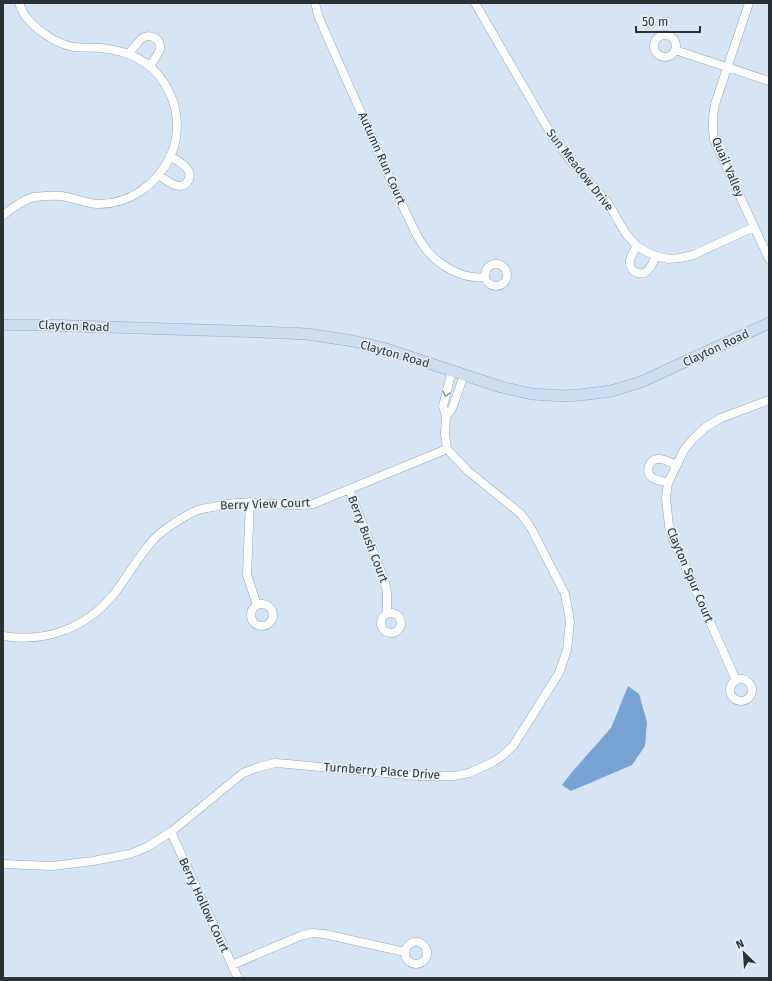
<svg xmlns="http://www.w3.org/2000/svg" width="772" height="981" font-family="'Fira Sans',sans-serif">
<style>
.water{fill:#76a3d1}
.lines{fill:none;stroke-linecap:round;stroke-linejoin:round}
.minor-casing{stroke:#96a5b5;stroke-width:9}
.secondary-casing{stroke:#96a5b5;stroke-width:12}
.minor{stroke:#fff;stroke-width:8}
.secondary{stroke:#cbdef1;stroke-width:11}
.oneway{stroke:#94989b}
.labels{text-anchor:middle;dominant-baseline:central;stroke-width:3;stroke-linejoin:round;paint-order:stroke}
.street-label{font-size:12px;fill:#2a3137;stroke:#e7f1fb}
</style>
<rect width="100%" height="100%" fill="#d5e5f6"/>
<path class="water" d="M628 686 639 694 647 722 645 746 632 765 571 791 562 785 572 772 611 728Z"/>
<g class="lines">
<defs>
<path id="minor" d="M315 3 318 15 323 27C344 75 366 123 387 172 394 187 401 203 409 219 414 229 418 239 425 248 438 265 462 280 485 277
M475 3 551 134 573 164 608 203 626 234 637 246 647 252 656 256 668 259 680 258 693 255 754 227
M749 3 715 104C712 117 712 126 714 140L769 259
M654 46a11 11 0 1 1 22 0a11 11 0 1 1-22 0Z
M675 50 769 81
M129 53C133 49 137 43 141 39 149 32 162 39 160 49 158 55 153 61 150 66
M159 175C167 181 182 194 189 179 190 176 190 173 188 170 185 164 176 160 170 156
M3 215C11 209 24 199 34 197 43 196 53 195 62 196 73 198 85 203 97 204 129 205 158 184 171 155 179 137 179 112 170 94 157 64 132 51 101 48 92 47 83 48 74 47 56 44 34 29 24 14 22 11 21 7 19 3
M637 246C634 251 631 255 630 260 628 271 641 278 648 270 652 266 654 261 656 256
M485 275a11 11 0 1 1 22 0a11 11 0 1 1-22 0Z
M446 416 452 409 464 375
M668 483C664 481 657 481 653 478 644 473 649 459 658 459 664 458 671 463 677 465
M349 489 385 582 387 593V613
M250 502 247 575 257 605
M251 615a11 11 0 1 1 22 0a11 11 0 1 1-22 0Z
M381 623a10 10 0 1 1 20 0a10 10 0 1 1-20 0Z
M3 636C47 643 86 628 114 594 128 576 139 555 155 538 165 528 180 519 193 512 199 509 206 508 213 507 226 504 239 502 252 503 272 503 292 507 313 504L447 449
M730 690a11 11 0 1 1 22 0a11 11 0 1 1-22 0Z
M736 680 673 539 669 526 666 498 668 483 684 450 693 439 706 427 721 418 769 400
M171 832 238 978
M3 864 52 866 93 861 130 854 147 847 171 832 243 773 259 767 275 763 288 764 417 776H454L469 773 493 762 502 756 513 746 559 673 567 650 570 622 568 609 565 594 531 528 521 514 468 471 447 449 445 434 446 416 443 406 452 371
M405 953a11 11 0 1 1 22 0a11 11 0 1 1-22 0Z
M232 965 300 936 312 933 324 934 405 952"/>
<path id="secondary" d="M3 325H43L261 332 307 334 353 341 383 348 501 387 532 394 564 396 580 395 611 391 641 382 769 323"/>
</defs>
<use href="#minor" class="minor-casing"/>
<use href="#secondary" class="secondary-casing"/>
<use href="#minor" class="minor"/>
<use href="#secondary" class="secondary"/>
</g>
<defs><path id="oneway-chevron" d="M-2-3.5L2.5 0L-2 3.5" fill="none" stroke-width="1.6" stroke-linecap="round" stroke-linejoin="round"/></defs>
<use class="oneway" href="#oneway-chevron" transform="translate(446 394) rotate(104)"/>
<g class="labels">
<g class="street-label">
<text transform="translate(382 158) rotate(66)">Autumn Run Court</text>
<text transform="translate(728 167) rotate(67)">Quail Valley</text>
<text transform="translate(580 170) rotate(52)">Sun Meadow Drive</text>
<text transform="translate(74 326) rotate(2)">Clayton Road</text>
<text transform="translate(716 348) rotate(-25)">Clayton Road</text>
<text transform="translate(395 354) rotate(16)">Clayton Road</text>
<text transform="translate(265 504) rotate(-2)">Berry View Court</text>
<text transform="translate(368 539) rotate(69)">Berry Bush Court</text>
<text transform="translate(690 575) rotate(67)">Clayton Spur Court</text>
<text transform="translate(382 771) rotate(4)">Turnberry Place Drive</text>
<text transform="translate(204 905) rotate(65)">Berry Hollow Court</text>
</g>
</g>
<rect width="772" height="981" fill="none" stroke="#2a3137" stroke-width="8"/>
<g transform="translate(744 953) rotate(335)" stroke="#e7f1fb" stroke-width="3" paint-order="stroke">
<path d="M0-3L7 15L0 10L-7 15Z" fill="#2a3137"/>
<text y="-6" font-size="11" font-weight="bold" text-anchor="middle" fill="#2a3137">N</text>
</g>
<path d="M636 26v6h64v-6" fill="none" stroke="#2a3137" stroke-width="2"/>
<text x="642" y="26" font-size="12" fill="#2a3137" stroke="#e7f1fb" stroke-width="3" paint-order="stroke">50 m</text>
</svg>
